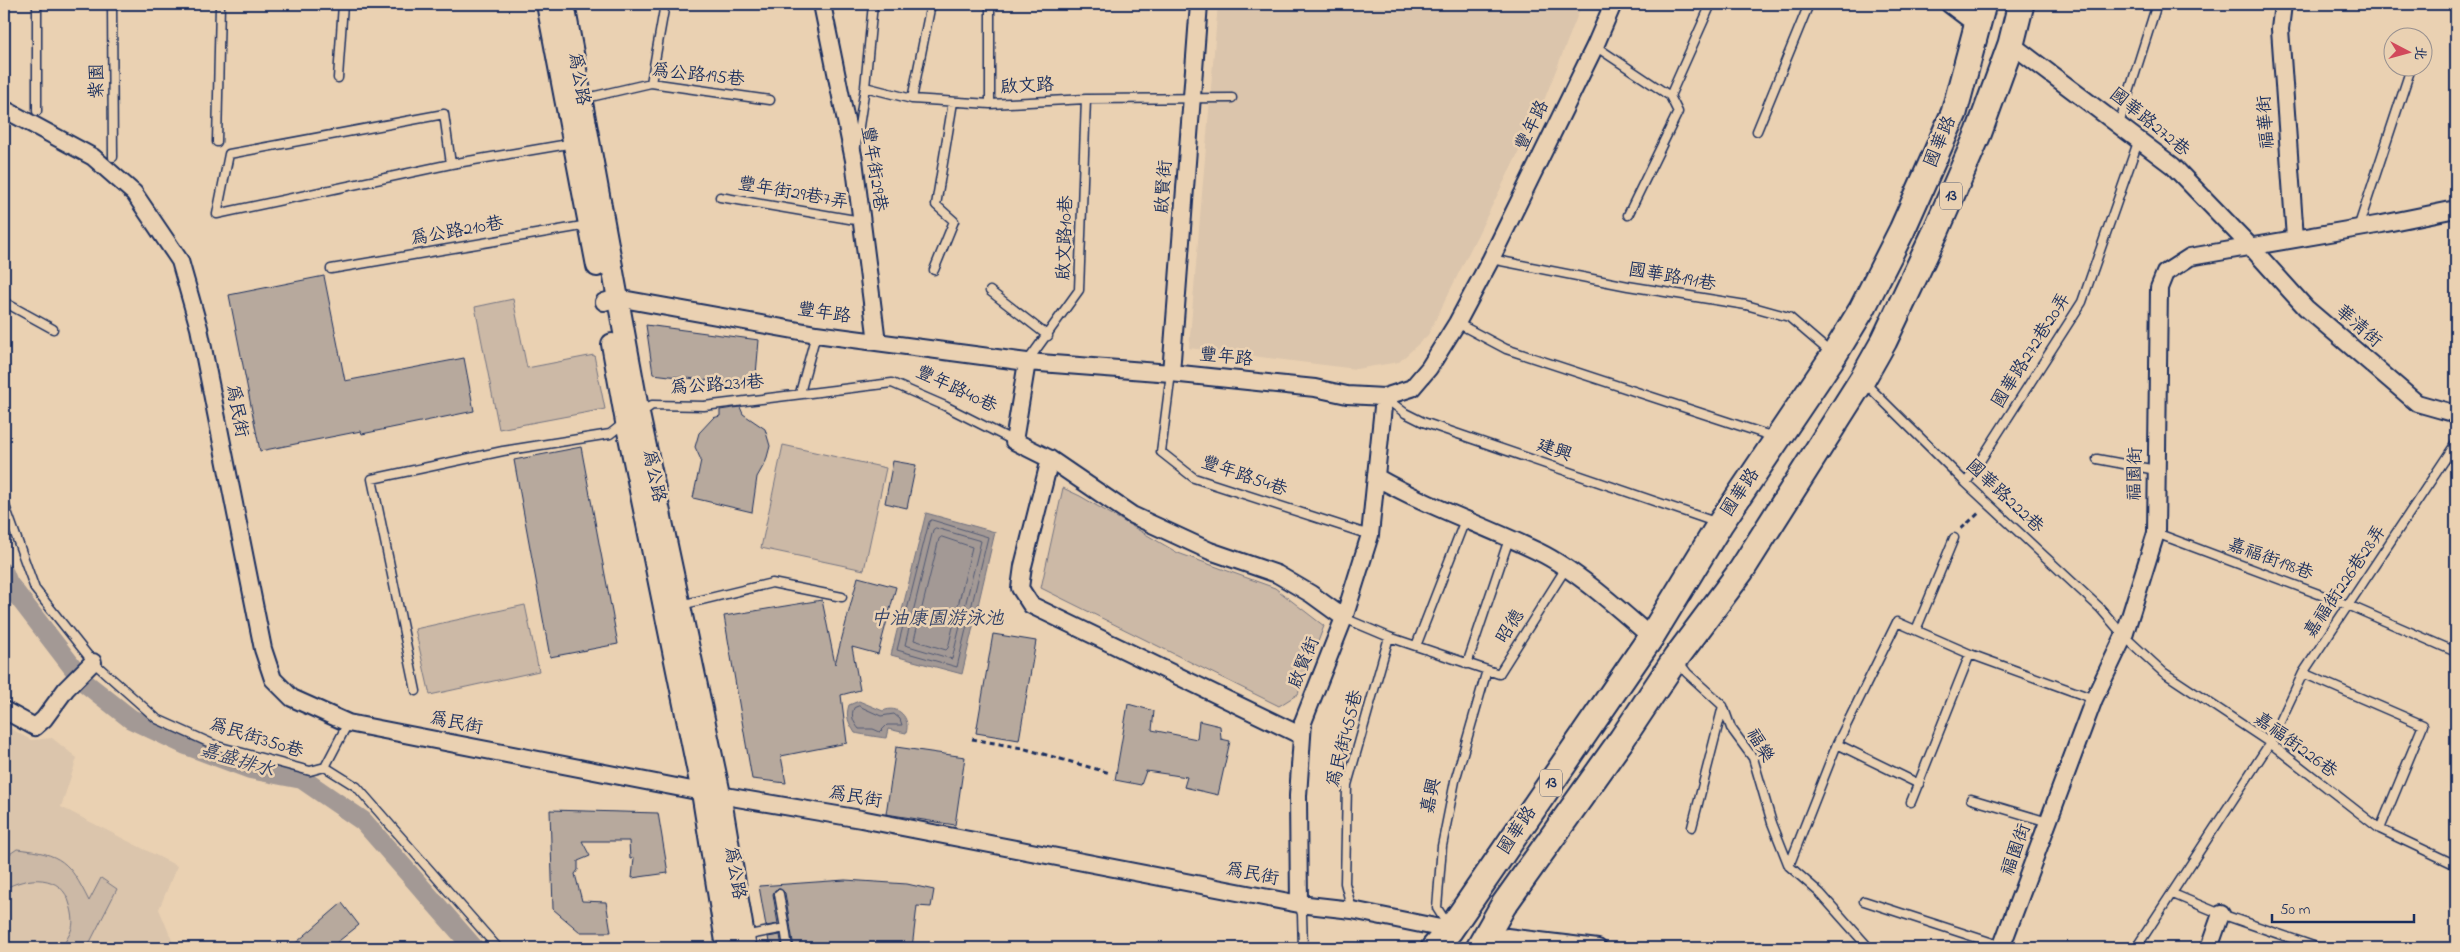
<svg xmlns="http://www.w3.org/2000/svg" width="2460" height="952" font-family="'Indie Flower','LXGW WenKai TC',sans-serif">
<style>
.built{fill:#dbc5ac}
.green{fill:#ccb9a6;stroke:#747482}
.water{fill:#a39995;stroke:#6d6f7f}
.lines{fill:none;stroke-linecap:round;stroke-linejoin:round}
.shore{stroke:#515974;stroke-width:1}
.canal{stroke:#a39995;stroke-width:20}
.building{fill:#b7a99d;stroke:#1b2f5e}
.service-casing{stroke:#1b2f5e;stroke-width:11}
.minor-casing{stroke:#1b2f5e;stroke-width:20}
.tertiary-casing{stroke:#1b2f5e;stroke-width:24}
.primary-casing{stroke:#1b2f5e;stroke-width:29}
.path{stroke:#1b2f5e;stroke-width:3;stroke-dasharray:5 4;stroke-linecap:butt}
.service{stroke:#ead1b2;stroke-width:8}
.minor{stroke:#ead1b2;stroke-width:16}
.tertiary{stroke:#ead1b2;stroke-width:20}
.primary{stroke:#ead1b2;stroke-width:25}
.labels{text-anchor:middle;dominant-baseline:central;stroke-width:5;stroke-linejoin:round;paint-order:stroke}
.shield{fill:#ead1b2;stroke:#596077;stroke-width:1}
.shield-label{font-size:16px;font-weight:bold;fill:#1b2f5e}
.street-label{font-size:18px;fill:#1b2f5e;stroke:#ead1b2}
.water-label{font-size:19px;font-style:italic;fill:#364469;stroke:#ead1b2}
</style>
<rect width="100%" height="100%" fill="#ead1b2"/>
<filter id="ink" filterUnits="userSpaceOnUse"><feTurbulence type="fractalNoise" baseFrequency=".02" numOctaves="2"/><feDisplacementMap in="SourceGraphic" scale="10" xChannelSelector="R" yChannelSelector="G"/><feConvolveMatrix kernelMatrix="1 2 1 2 8 2 1 2 1" color-interpolation-filters="sRGB"/></filter>
<g filter="url(#ink)">
<path class="built" d="M1218 4H1582L1543 103 1428 335 1399 362 1356 369 1189 348Z
M4 725 31 740 52 738 77 758 61 807 177 866 159 909 174 945 172 948H4Z"/>
<path class="green" d="M513 299 527 368 594 355 605 409 499 429 475 307Z
M783 445 886 468 864 570 761 548Z
M1063 488 1080 496 1178 553 1275 588 1324 626 1298 694 1279 706 1041 588Z
M525 605 539 671 430 695 415 629Z
M17 849C62 854 69 861 89 901L101 878 117 889 87 948H61C65 942 70 935 72 928 74 921 72 911 70 905 62 873 27 876 4 889V858Z"/>
<path class="water" d="M926 513 995 532 962 674 891 655Z
M859 701 883 711C898 704 911 718 906 733L888 729 886 738C884 738 859 734 855 733 849 723 845 717 849 705Z"/>
<g class="lines">
<path class="shore" d="M932 520 988 537 957 667 897 650 929 522Z
M936 528 981 541 952 659 905 645 933 530Z
M942 537 972 547 948 648 946 650 914 640 939 539Z
M859 706 881 716 894 714 900 719 902 725H887L880 732 873 729H859C854 723 850 716 854 708Z"/>
<path class="canal" d="M4 573 8 583 84 682 131 719 186 745 250 769 302 779 363 821 474 948"/>
</g>
<path class="building" d="M324 276 345 381 464 358 474 411 362 434 361 431 260 451 229 295Z
M646 325 759 340 755 386 653 374Z
M740 407 743 414 765 429 770 446 766 461 757 477 752 512 693 498 701 460 695 447 699 433 713 418 720 416V410Z
M581 447 618 644 550 657 514 460Z
M893 461 916 465 907 508 885 503Z
M858 577 896 587 878 654 852 647 860 690 841 695 847 743 781 756 786 783 752 779 724 616 822 600 835 664Z
M993 634 1036 641 1019 740 976 733Z
M1128 704 1154 711 1152 730 1197 739 1199 721 1220 726 1221 739 1230 741 1218 795 1184 787 1187 777 1146 771 1141 785 1115 780Z
M896 747 965 757 955 825 886 814Z
M550 810 658 813 668 873 632 878 634 858 630 859 629 841H582L590 856 578 861V870L575 874 582 901 606 902 611 932H580L553 909Z
M845 880 907 884 934 890 931 907 917 906 912 948H794L785 893 780 889 775 890 773 894 778 924 766 926 759 886Z
M342 903 359 925 330 948H290Z
M780 935 782 948H770L768 937Z"/>
<g class="lines">
<defs>
<path id="service" d="M37 4V111
M112 4 113 157
M1595 46 1670 96
M338 78 343 4
M651 83 665 4
M865 87 912 99 990 104 1086 99 1232 98
M582 99 651 83 770 100
M912 99 931 4
M990 104V4
M2119 124 2157 4
M1757 131 1809 4
M217 142 220 4
M856 146 865 87 873 4
M451 164 444 114 229 154 217 214 451 164 574 143
M720 197 861 221
M1628 215 1678 112 1670 96 1711 4
M2358 228 2411 68
M1491 259 1628 286 1746 305 1789 317 1831 353
M331 269 588 225
M934 270 954 221 936 205 953 102
M990 291 1048 336
M4 302 53 329
M1457 323 1506 349 1774 437
M1027 362 1079 290 1086 99
M1171 373 1161 452 1194 478 1370 535
M1865 383 1966 483 2100 608 2124 636 2163 672 2270 743 2380 829 2456 865
M800 393 816 334
M1384 397 1405 413 1423 422 1718 523
M641 413 652 405 704 406 892 383 945 406 1014 441
M2097 459 2156 470
M1966 483 2082 302 2138 142
M4 503 35 589 93 662 157 719 217 746 310 771 325 767 348 723
M2156 533 2348 605 2456 652
M681 605 772 583 842 597
M1344 618 1389 637 1499 674 1566 568
M1916 630 1954 538
M1416 646 1465 520
M1678 661 1687 673 1723 706 1731 728 1753 758 1772 823 1789 866 1820 893 1869 948
M1467 664 1509 539
M2303 673 2423 725 2380 829
M416 691 372 479 503 451 610 434 624 423
M1837 744 1919 784
M325 767 357 787 498 948
M1971 799 2048 822
M1911 802 1970 654
M1692 827 1723 706
M1789 866 1837 744 1897 622 1970 654 2094 699
M2173 894 2221 914 2319 948
M1864 901 2002 946
M1299 904 1302 914 1303 948
M1352 910 1345 883 1347 785 1389 637
M1449 927 1437 908 1442 846 1455 781 1487 670
M785 928 788 948
M744 936 785 928 779 894
M2136 948 2270 743 2303 673 2456 443"/>
<path id="minor" d="M822 4 854 160 877 342
M1949 4 1978 26
M2283 4 2280 29 2295 238
M2011 44 2173 166 2250 246 2306 308 2417 403 2456 414
M4 109 93 157 134 193 180 261 199 328 263 649 273 679 292 698 348 723 702 792 861 819 1299 904 1352 910 1450 930
M604 302 617 298 816 334 1027 362 1171 373 1315 388 1347 395 1384 397 1412 388 1429 368 1457 323 1491 259 1595 46 1613 4
M1027 362 1014 441 1050 459 1132 515 1210 551 1277 574 1311 594 1344 618
M1171 373 1199 4
M1050 459 1023 566 1020 588 1031 605 1302 736
M1376 477C1430 508 1484 525 1539 552 1576 570 1619 609 1651 637
M4 710 35 727 44 719 66 689 93 662
M1299 904 1298 796 1303 722 1344 618 1370 535 1384 397
M1479 948 1507 937 1598 948
M2001 948 2094 699 2124 636 2156 533 2159 288 2165 273 2190 257 2382 224 2456 209
M2209 948 2221 914"/>
<path id="tertiary" d="M547 4 597 266
M564 4 639 414 720 794 746 948
M612 344 626 422 702 792 727 948"/>
<path id="primary" d="M1434 948 1450 930 1651 637 1720 524 1834 355 1862 309 1902 230 1954 113 1983 4
M1479 948 1503 906 1622 739 1676 658 1741 571 1862 380 1884 341 1936 231 1979 132 2011 44 2021 4"/>
</defs>
<use href="#service" class="service-casing"/>
<use href="#minor" class="minor-casing"/>
<use href="#tertiary" class="tertiary-casing"/>
<use href="#primary" class="primary-casing"/>
<path class="path" d="M1961 529 1979 513
M972 739 1022 748 1110 773"/>
<use href="#service" class="service"/>
<use href="#minor" class="minor"/>
<use href="#tertiary" class="tertiary"/>
<use href="#primary" class="primary"/>
</g>
</g>
<g class="labels">
<g class="shield">
<rect x="1940" y="182.5" width="22" height="27" rx="4"/>
<rect x="1540" y="769.5" width="22" height="27" rx="4"/>
</g>
<g class="shield-label">
<text x="1951" y="196">13</text>
<text x="1551" y="783">13</text>
</g>
<g class="street-label">
<text transform="translate(698 76) rotate(6)">為公路195巷</text>
<text transform="translate(578 79) rotate(80)">為公路</text>
<text transform="translate(98 81) rotate(-90)">紫園</text>
<text transform="translate(1027 87) rotate(-3)">啟文路</text>
<text transform="translate(2267 122) rotate(-94)">福華街</text>
<text transform="translate(2149 123) rotate(39)">國華路272巷</text>
<text transform="translate(1533 126) rotate(-64)">豐年路</text>
<text transform="translate(1941 142) rotate(-67)">國華路</text>
<text transform="translate(873 169) rotate(81)">豐年街29巷</text>
<text transform="translate(1165 187) rotate(-86)">啟賢街</text>
<text transform="translate(793 194) rotate(10)">豐年街29巷7弄</text>
<text transform="translate(457 232) rotate(-10)">為公路210巷</text>
<text transform="translate(1066 238) rotate(-88)">啟文路10巷</text>
<text transform="translate(1672 278) rotate(10)">國華路191巷</text>
<text transform="translate(824 314) rotate(9)">豐年路</text>
<text transform="translate(2358 327) rotate(41)">華清街</text>
<text transform="translate(2032 351) rotate(-58)">國華路272巷20弄</text>
<text transform="translate(1226 358) rotate(6)">豐年路</text>
<text transform="translate(717 386) rotate(-4)">為公路231巷</text>
<text transform="translate(956 390) rotate(25)">豐年路40巷</text>
<text transform="translate(236 411) rotate(79)">為民街</text>
<text transform="translate(1554 451) rotate(19)">建興</text>
<text transform="translate(2136 474) rotate(-89)">福園街</text>
<text transform="translate(653 476) rotate(78)">為公路</text>
<text transform="translate(1244 477) rotate(19)">豐年路54巷</text>
<text transform="translate(1741 493) rotate(-56)">國華路</text>
<text transform="translate(2004 497) rotate(43)">國華路222巷</text>
<text transform="translate(2270 560) rotate(20)">嘉福街198巷</text>
<text transform="translate(2346 582) rotate(-56)">嘉福街226巷28弄</text>
<text transform="translate(1511 627) rotate(-58)">昭德</text>
<text transform="translate(1305 663) rotate(-68)">啟賢街</text>
<text transform="translate(456 724) rotate(11)">為民街</text>
<text transform="translate(256 739) rotate(17)">為民街350巷</text>
<text transform="translate(1346 739) rotate(-76)">為民街455巷</text>
<text transform="translate(1759 746) rotate(60)">福樂</text>
<text transform="translate(2295 746) rotate(36)">嘉福街226巷</text>
<text transform="translate(1432 796) rotate(-78)">嘉興</text>
<text transform="translate(855 798) rotate(10)">為民街</text>
<text transform="translate(1518 831) rotate(-56)">國華路</text>
<text transform="translate(2017 850) rotate(-70)">福園街</text>
<text transform="translate(734 873) rotate(80)">為公路</text>
<text transform="translate(1252 875) rotate(11)">為民街</text>
</g>
<g class="water-label">
<text x="937" y="619">中油康園游泳池</text>
<text transform="translate(237 761) rotate(17)">嘉盛排水</text>
</g>
</g>
<rect width="2460" height="952" fill="none" stroke="#ead1b2" stroke-width="20"/>
<rect x="10" y="10" width="2440" height="932" fill="none" stroke="#1b2f5e" stroke-width="2" filter="url(#ink)"/>
<g transform="translate(2408 52) rotate(96)"><circle r="24" fill="#ead1b2" stroke="#979090"/>
<path d="M0-4L9 19L0 12L-9 19Z" fill="#d1495b"/>
<text y="-8" font-size="14" font-weight="bold" text-anchor="middle" fill="#1b2f5e">北</text>
</g>
<path d="M2272 914v8h142v-8" fill="none" stroke="#1b2f5e" stroke-width="2.5"/>
<text x="2280" y="914" font-size="15" fill="#1b2f5e" stroke="#ead1b2" stroke-width="4" paint-order="stroke">50 m</text>
</svg>
